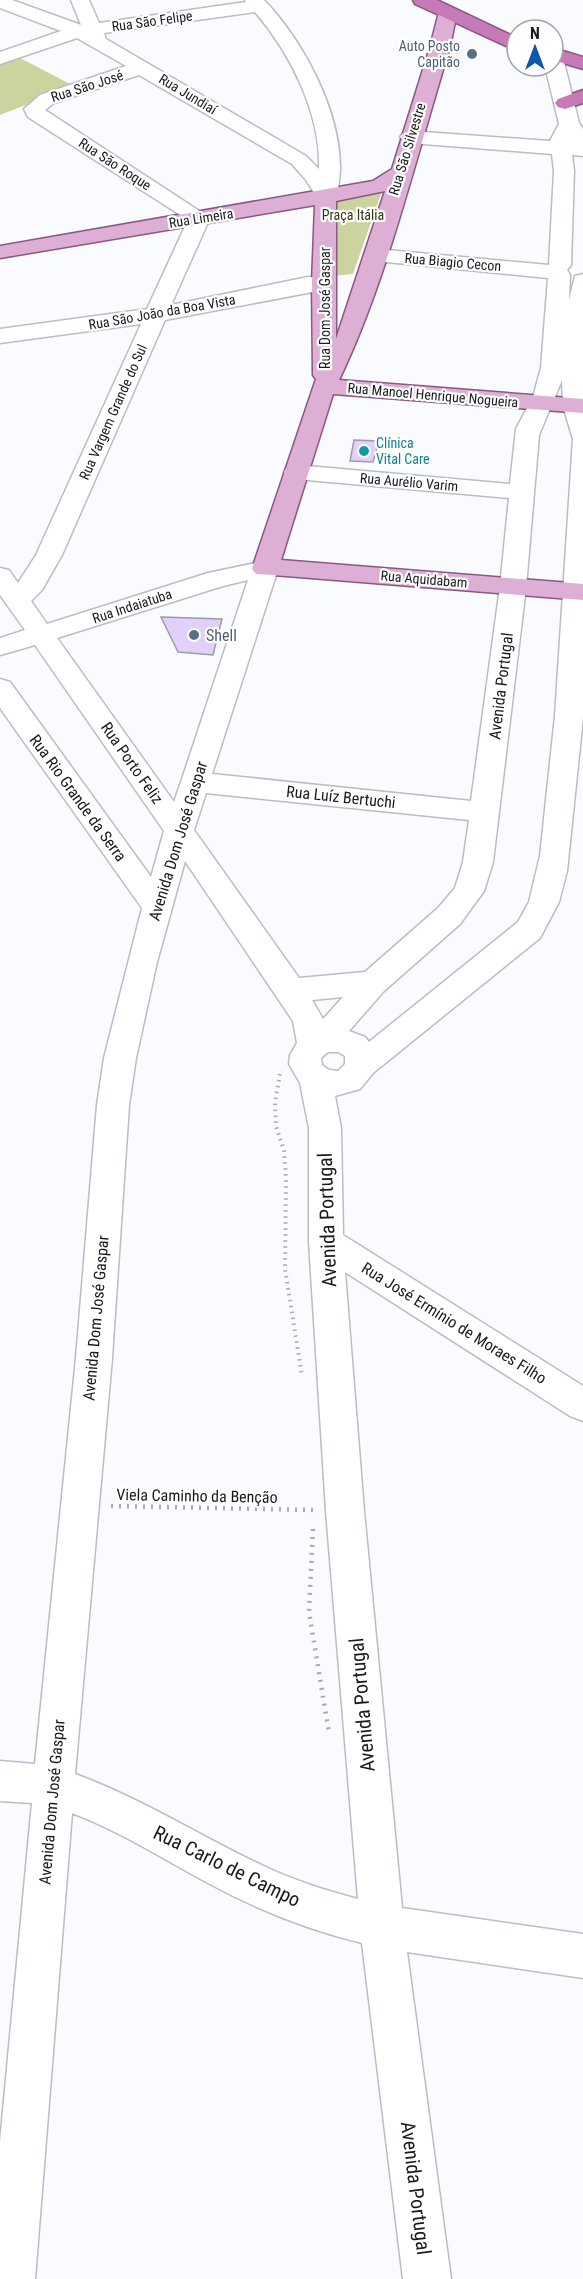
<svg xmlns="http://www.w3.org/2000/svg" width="583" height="2279" font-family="'Roboto Condensed',sans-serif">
	<rect width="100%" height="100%" fill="#fafbff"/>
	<path fill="#ccd39f" d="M20 58 74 86 0 115V64Z
		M383 188 353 274 332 276 334 198Z"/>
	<path fill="#e2cffc" stroke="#9f9ba4" stroke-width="1.5" d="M354 440 379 441 373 462 350 461Z
		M161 617 222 619 213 655 178 652Z"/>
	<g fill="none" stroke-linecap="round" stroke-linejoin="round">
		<g stroke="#babdc6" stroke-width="3">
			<path id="minor" d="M0 0H12L81 25 71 0H89L99 23 246 2 245 0H264C304 42 341 112 340 170 339 180 339 193 333 201H319L306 180 292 164 139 75 54 103 45 110 210 218 171 305 308 277 331 278 334 283 331 288 323 290 165 320 62 555 42 590 31 601 47 624 208 573 265 561 274 564 278 569 212 774 471 801 500 587 509 498 296 479 287 477 284 472 287 467 296 465 510 484 516 429 533 397 541 368 548 278 376 261 368 260 365 255 368 250 376 249 549 265 554 171 552 154 410 143 403 141 400 137 403 133 410 131 550 141 559 124 545 66H553V52L563 58 579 123 583 129V156L572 155 574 171 571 265 567 270 570 275 569 300 575 276 583 274V717L567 871 559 902 540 938 373 1073 360 1089 335 1096 341 1128 343 1235 583 1386V1421L570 1416 345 1272 364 1511 402 1908 583 1934V1978L407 1952 451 2279H403L362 1943C308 1930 256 1909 208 1883 163 1859 120 1831 72 1813L35 2279H0V2142L32 1803 0 1801V1761L35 1764 76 1358 97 1105 104 1058 142 908 0 708V679L10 682 151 877 164 831 35 645 0 655V638L25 630 0 595V568L9 570 18 583 36 555 141 324 0 343V329L147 309 188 220 28 117 24 109 40 95 126 66 77 38 0 64V52L61 31 0 8ZM255 12C291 54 321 114 319 169L306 156 106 39 104 33ZM562 380 563 406 573 439 555 716 540 856 529 902 518 922 369 1042 365 1037 349 1031 384 991 460 924 484 891 493 862 526 587 539 435ZM248 580 181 782 174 802 57 638 223 586ZM206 793 469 820 463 862 455 888 438 908 365 972 299 978 194 830ZM185 861 293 1021 297 1043 290 1055 289 1064 300 1083 309 1128V1242L326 1511 358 1899C328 1891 299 1882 270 1869 204 1839 144 1799 75 1774L112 1358 129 1105 136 1058 157 962ZM343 997 323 1019 312 1000ZM328 1052H338L345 1056V1064L338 1071 329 1070 322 1065 321 1058Z"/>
		</g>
		<g stroke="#8a5882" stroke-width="3">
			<path id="major" d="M448 6 457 12 450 47C416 156 388 278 339 380L583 399V413L333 394 281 560 583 584V600L286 576 256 574 252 569 316 379 313 375 312 283 315 205 0 258V246L373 181 392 169 430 47 439 12ZM385 191 336 339V201Z"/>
		</g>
		<g stroke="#8a5882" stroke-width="3">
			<path id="highway" d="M413 0H437L517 38V51L415 4Z
				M553 48 583 57V69L553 60Z
				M583 90V103L565 109 558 107 555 103 558 99Z"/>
		</g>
		<path stroke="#aaabaf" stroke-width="4" stroke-dasharray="1.5 4.5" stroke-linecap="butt" d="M280 1074 275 1102 276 1126 284 1151 286 1179 285 1269 302 1376"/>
		<path stroke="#aaabaf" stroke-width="4.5" stroke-dasharray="2 6" stroke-linecap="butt" d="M111 1506 313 1510
			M313 1529 309 1612 329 1733"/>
		<use href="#minor" fill="#fff" fill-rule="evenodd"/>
		<use href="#major" fill="#ddafd4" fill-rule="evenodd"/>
		<use href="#highway" fill="#c77ab8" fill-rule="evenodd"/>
	</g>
	<g fill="#5c6f8a" stroke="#fff" stroke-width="2">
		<circle cx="472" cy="54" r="6"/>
		<circle cx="194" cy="635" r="6"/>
	</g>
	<circle fill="#0f9aa8" stroke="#fff" stroke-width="2" cx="364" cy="451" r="6"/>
	<g text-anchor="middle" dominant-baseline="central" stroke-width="4.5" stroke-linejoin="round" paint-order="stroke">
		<g font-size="14" fill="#191a1e" stroke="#fff">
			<text transform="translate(152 21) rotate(-8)">Rua São Felipe</text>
			<text transform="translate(87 86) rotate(-18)">Rua São José</text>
			<text transform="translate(188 94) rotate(31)">Rua Jundiaí</text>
			<text transform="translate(407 149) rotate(-73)">Rua São Silvestre</text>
			<text transform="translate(115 164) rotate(33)">Rua São Roque</text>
			<text transform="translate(201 218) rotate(-9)">Rua Limeira</text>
			<text transform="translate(453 262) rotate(5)">Rua Biagio Cecon</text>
			<text transform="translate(325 308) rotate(-90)">Rua Dom José Gaspar</text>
			<text transform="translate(162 312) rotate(-10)">Rua São João da Boa Vista</text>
			<text transform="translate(433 395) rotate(5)">Rua Manoel Henrique Nogueira</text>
			<text transform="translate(113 412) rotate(-66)">Rua Vargem Grande do Sul</text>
			<text transform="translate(409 482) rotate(5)">Rua Aurélio Varim</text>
			<text transform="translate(424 579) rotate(5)">Rua Aquidabam</text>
			<text transform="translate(132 606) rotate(-18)">Rua Indaiatuba</text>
		</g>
		<g font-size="14" fill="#4e5e75" stroke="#fff" text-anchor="end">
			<text x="460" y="46">Auto Posto<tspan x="460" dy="16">Capitão</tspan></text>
		</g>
		<g font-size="14" fill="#333713" stroke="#fff">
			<text x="353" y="215">Praça Itália</text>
		</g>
		<g font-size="14" fill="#0d838f" stroke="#fff" text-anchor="start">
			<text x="376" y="443">Clínica<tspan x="376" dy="16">Vital Care</tspan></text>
		</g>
		<g font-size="16" fill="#4e5e75" stroke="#fff" text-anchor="start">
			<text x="206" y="635">Shell</text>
		</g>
		<g font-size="16" fill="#191a1e" stroke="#fff">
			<text transform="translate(501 686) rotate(-83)">Avenida Portugal</text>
			<text transform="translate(132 763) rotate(55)">Rua Porto Feliz</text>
			<text transform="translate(341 797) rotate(6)">Rua Luíz Bertuchi</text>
			<text transform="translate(78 798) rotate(54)">Rua Rio Grande da Serra</text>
			<text transform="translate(178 841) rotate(-73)">Avenida Dom José Gaspar</text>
			<text transform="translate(96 1318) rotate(-85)">Avenida Dom José Gaspar</text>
			<text transform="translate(454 1323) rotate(32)">Rua José Ermínio de Moraes Filho</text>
			<text transform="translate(197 1496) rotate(1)">Viela Caminho da Benção</text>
			<text transform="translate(52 1802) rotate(-85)">Avenida Dom José Gaspar</text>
		</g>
		<g font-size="20" fill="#191a1e" stroke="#fff">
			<text transform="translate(327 1220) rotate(-92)">Avenida Portugal</text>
			<text transform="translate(362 1705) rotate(-95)">Avenida Portugal</text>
			<text transform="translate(227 1866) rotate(26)">Rua Carlo de Campo</text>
			<text transform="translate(416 2188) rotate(83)">Avenida Portugal</text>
		</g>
	</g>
	<g transform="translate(535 48)"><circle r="28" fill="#ffffff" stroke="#a3a3a5" stroke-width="1.5"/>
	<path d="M0-4.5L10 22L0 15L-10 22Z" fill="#0e56a6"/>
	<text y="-9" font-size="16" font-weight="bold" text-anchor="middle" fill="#191a1e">N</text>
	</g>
</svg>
